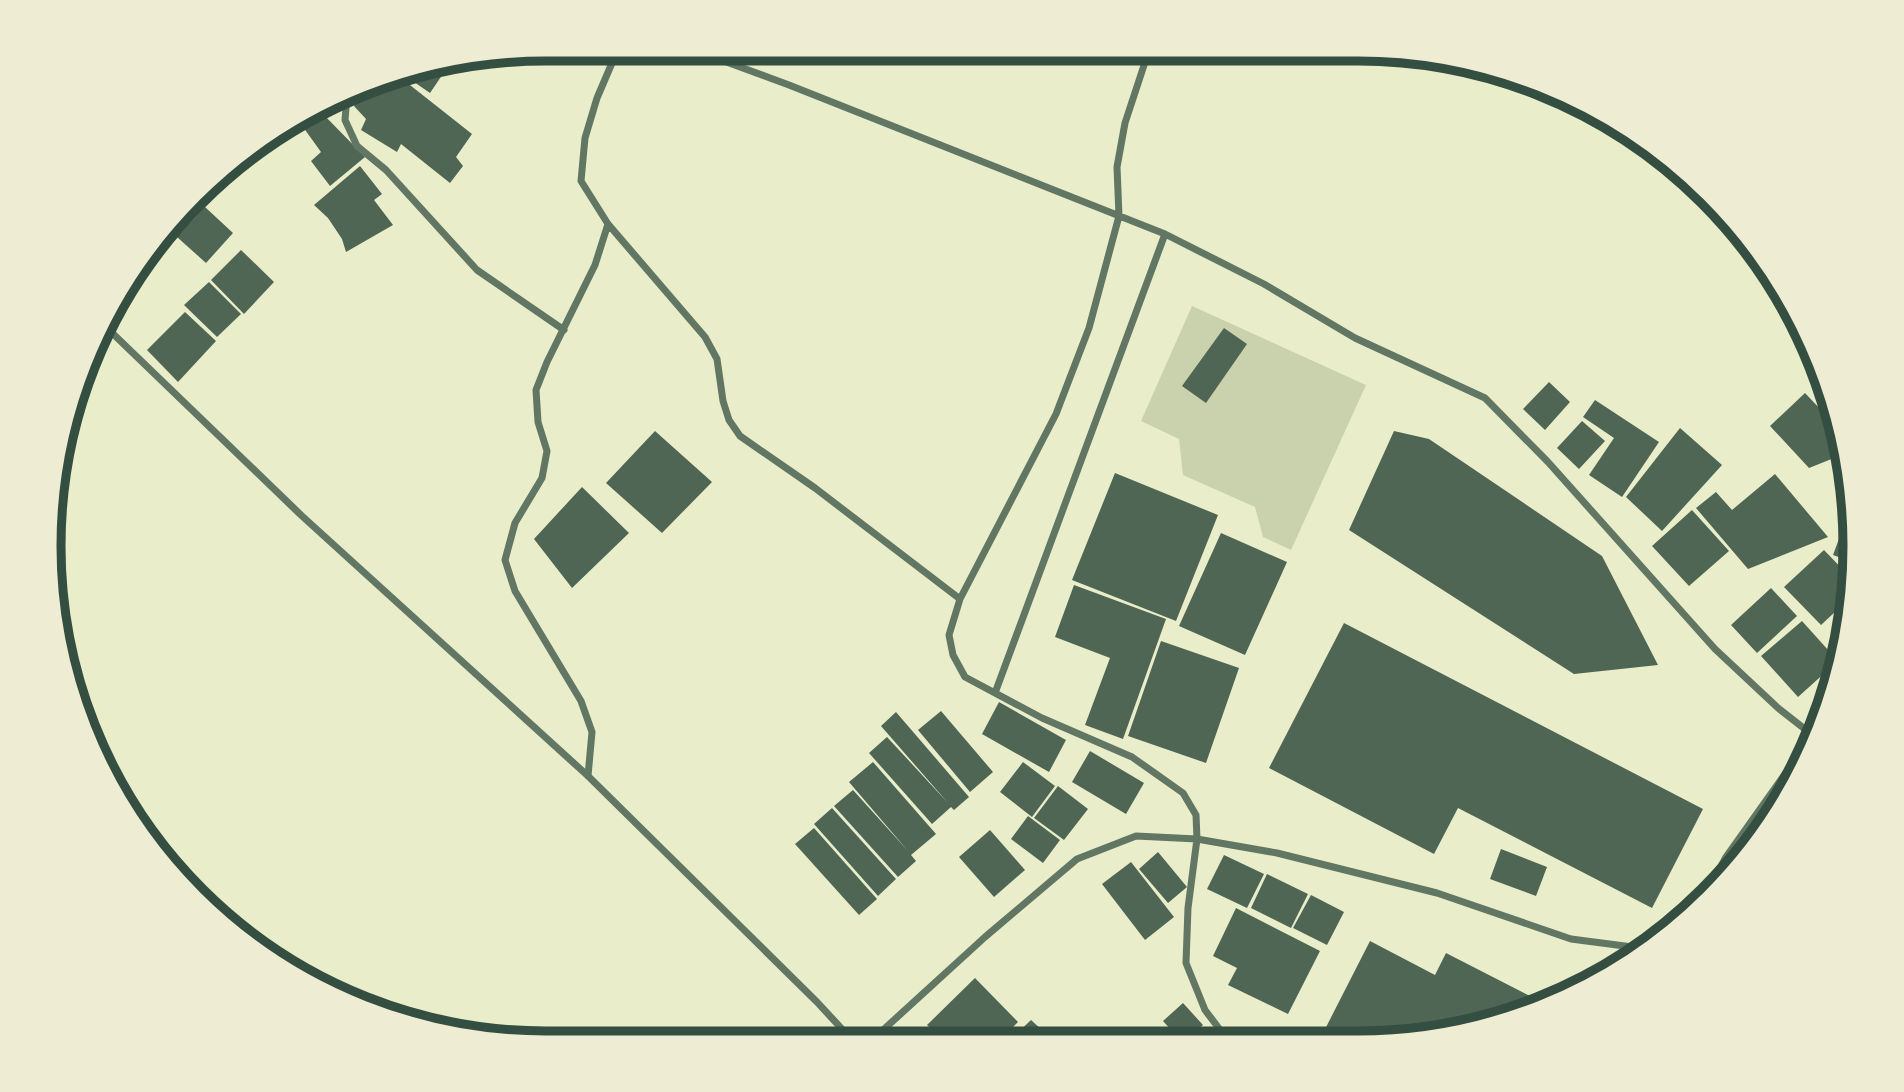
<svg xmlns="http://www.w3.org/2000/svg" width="1904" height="1092" font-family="Ubuntu,sans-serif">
	<rect width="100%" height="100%" fill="#e9edc9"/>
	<path fill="#cad2ad" d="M1192 306 1366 385 1291 550 1263 537 1255 507 1183 475 1179 439 1141 421Z"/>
	<path fill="#4f6655" d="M449 65 430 93 401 73 432 68Z
		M396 74 472 134 456 157 463 166 450 183 401 144 397 152 361 130 366 119 354 106 365 87 387 75Z
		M323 114 365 157 330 186 311 161 321 152 303 127Z
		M360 166 382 194 374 200 393 225 346 252 342 239 328 218 314 205Z
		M205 207 233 233 206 263 177 237Z
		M241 250 274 282 244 314 211 280Z
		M209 282 241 314 217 337 184 305Z
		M185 312 216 341 178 382 147 350Z
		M1224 328 1247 344 1206 403 1182 386Z
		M1549 382 1570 402 1545 430 1523 409Z
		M1805 393 1840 430 1844 454 1809 468 1770 426Z
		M1595 400 1659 442 1622 497 1589 475 1614 438 1583 417Z
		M1582 421 1605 441 1579 469 1557 448Z
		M1680 428 1722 465 1662 531 1626 497Z
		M655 431 712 482 662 533 606 483Z
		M1394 431 1429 439 1602 556 1658 665 1574 674 1349 530Z
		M1115 473 1218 515 1176 621 1072 580Z
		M1775 474 1828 537 1748 569 1696 508 1716 492 1732 510Z
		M582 487 629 533 572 588 534 539Z
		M1692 510 1729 551 1689 586 1652 546Z
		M1843 528 1853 532 1852 562 1833 555Z
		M1221 533 1287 562 1245 655 1179 626Z
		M1824 550 1852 579 1851 597 1821 625 1784 587Z
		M1074 585 1166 619 1123 739 1085 725 1110 658 1055 637Z
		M1771 588 1797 616 1757 653 1731 625Z
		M1802 621 1838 661 1798 697 1761 656Z
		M1344 623 1703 809 1652 908 1458 808 1434 854 1269 768Z
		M1161 641 1239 668 1206 763 1128 736Z
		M999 702 1066 740 1049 772 982 734Z
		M941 711 993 772 970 792 918 730Z
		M896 712 969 797 954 810 951 807 932 824 869 753 887 737 948 803 881 726Z
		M1090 751 1144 783 1126 814 1072 782Z
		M873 762 936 834 911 855 916 861 898 877 834 806 853 790 908 851 849 782Z
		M1023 762 1055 786 1032 817 1000 792Z
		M1058 786 1088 809 1064 840 1034 818Z
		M832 808 896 879 878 896 814 824Z
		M1028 816 1060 840 1043 863 1011 839Z
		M814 828 877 899 859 915 795 844Z
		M990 830 1025 870 994 897 959 857Z
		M1501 849 1547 867 1536 896 1490 879Z
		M1158 852 1187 887 1168 903 1139 869Z
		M1224 855 1264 874 1247 908 1207 889Z
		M1131 862 1174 917 1145 940 1102 884Z
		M1267 874 1308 894 1291 928 1251 908Z
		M1311 895 1344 912 1327 945 1293 928Z
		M1236 908 1320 951 1288 1014 1228 985 1237 968 1213 956Z
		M1370 941 1435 975 1446 953 1534 998 1527 1012 1518 1016 1422 1039H1320Z
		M975 978 1018 1022 1000 1040H943L927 1025Z
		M1183 1003 1203 1025 1187 1040H1180L1163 1021Z
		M1031 1020 1053 1040H1010Z"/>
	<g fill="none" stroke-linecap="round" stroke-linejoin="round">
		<path stroke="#617663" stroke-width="7" d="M618 49 597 98 585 138 581 181 608 224 705 337 717 359 723 401 729 420 740 436 815 488 960 599
			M691 49 789 85 1165 234 1264 284 1355 338 1485 398 1548 462 1715 649 1778 708 1815 737
			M1149 50 1125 123 1117 167 1119 216 1089 328 1056 414 960 599 949 635 953 655 965 677 1042 718 1132 757 1183 793 1196 815 1197 839 1188 908 1186 963 1205 1010 1227 1039
			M347 96 345 120 357 146 386 170 477 270 564 330
			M107 328 302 516 588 776 817 1002 853 1041
			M995 693 1165 234
			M588 776 592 732 581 701 515 591 505 560 515 523 542 478 547 451 538 422 536 390 547 362 595 265 608 224
			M1700 905 1726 857 1812 736 1815 735
			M871 1041 985 937 1077 859 1136 836 1197 839 1277 853 1437 893 1571 939 1640 948 1656 941"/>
	</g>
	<path d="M0 0H1904V1092H0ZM546 61H1358A485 485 0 0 1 1843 546V546A485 485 0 0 1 1358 1031H546A485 485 0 0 1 61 546V546A485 485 0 0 1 546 61Z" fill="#eeecd3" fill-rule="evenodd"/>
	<path fill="none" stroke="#344e41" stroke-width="9" d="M546 61H1358A485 485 0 0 1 1843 546V546A485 485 0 0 1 1358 1031H546A485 485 0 0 1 61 546V546A485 485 0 0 1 546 61Z"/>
</svg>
